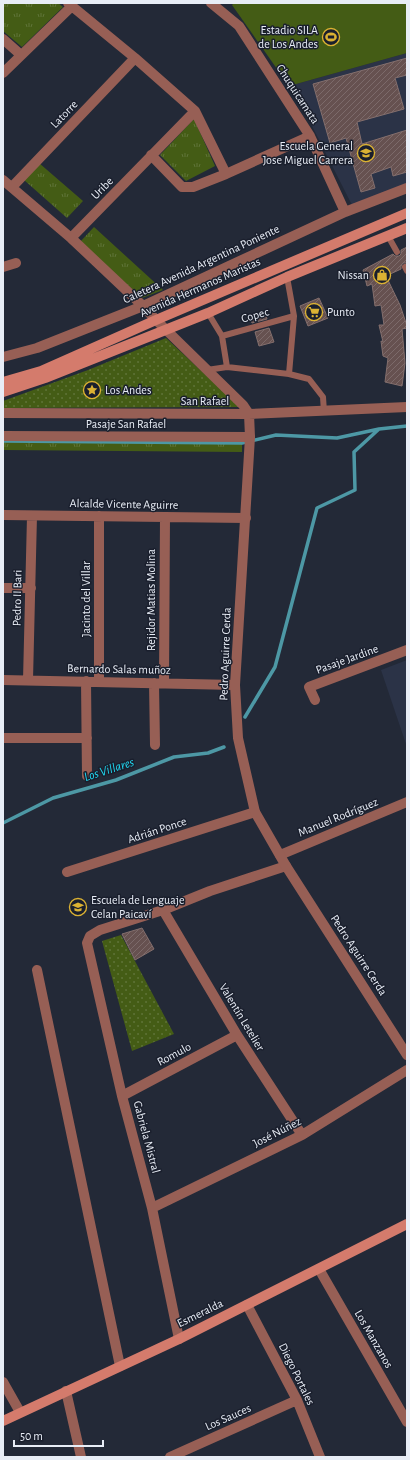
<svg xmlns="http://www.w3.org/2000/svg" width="410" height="1460" font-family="'Alegreya Sans',sans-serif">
	<defs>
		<pattern id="grass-tufts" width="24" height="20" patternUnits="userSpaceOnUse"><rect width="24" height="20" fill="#445c15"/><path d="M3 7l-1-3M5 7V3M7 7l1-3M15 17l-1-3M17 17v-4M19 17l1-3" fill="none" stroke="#5f7438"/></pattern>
		<pattern id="park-dots" width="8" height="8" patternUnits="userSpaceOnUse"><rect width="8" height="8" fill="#445c15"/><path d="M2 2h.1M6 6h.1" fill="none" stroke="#5f7438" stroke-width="1.8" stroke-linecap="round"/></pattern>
		<pattern id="building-hatch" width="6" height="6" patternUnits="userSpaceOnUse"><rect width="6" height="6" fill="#665150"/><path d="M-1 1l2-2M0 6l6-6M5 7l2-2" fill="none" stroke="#7c6a6a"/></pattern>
	</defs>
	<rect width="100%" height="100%" fill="#232937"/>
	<path fill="#2b3347" d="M407 53V186L353 207 309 120 289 86Z
		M407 660V747L381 670Z"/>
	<path fill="url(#grass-tufts)" d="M4 3H58L63 7 22 47 3 31V5Z
		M194 119 215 166 186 181 160 155Z
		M39 163 83 201 67 218 24 180Z
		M94 227 163 290 142 298 80 242Z
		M3 441 242 443V452L3 450Z"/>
	<path fill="url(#park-dots)" d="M166 338 240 407 3 408V401L88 370Z
		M121 935 174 1034 132 1051 102 941Z"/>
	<path fill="#445c15" d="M234 3H407V53L289 86 232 5Z"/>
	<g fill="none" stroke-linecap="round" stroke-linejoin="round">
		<path stroke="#4d98a5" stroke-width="3.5" d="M3 441 242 443 276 435 337 438 379 429
			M245 717 275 667 317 508 355 490 354 452 379 429 407 426
			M3 823 53 798 116 780 174 757 208 753 224 747"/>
	</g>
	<path fill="url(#building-hatch)" stroke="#846f6d" d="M407 58V75L395 78 404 109 357 122 362 144 407 130V172L393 176 391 167 371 174 375 188 361 192 346 138 330 143 313 84Z
		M407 247V263H403L401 266V269L386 276 400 305 407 326V328L402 329 405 363 402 386 385 382 388 358 383 356 381 341 383 342 379 325H384L381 305 375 306 372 284 367 286 363 270 393 254 395 256H399L401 254V250Z
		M319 298 328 318 308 326 300 306Z
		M265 312 267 319 252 323 250 316Z
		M269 328 274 342 259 346 255 332Z
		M142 928 154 949 135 960 122 934Z"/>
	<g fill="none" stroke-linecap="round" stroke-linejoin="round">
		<path stroke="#975f55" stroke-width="6" d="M388 236 397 252
			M405 267 407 271
			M287 277 294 316 289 374
			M208 313 222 336 227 367
			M222 336 294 316
			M207 370 227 367 289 374 309 379 323 397 324 412"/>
		<path stroke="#975f55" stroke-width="10" d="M68 3 135 58 195 111 226 174
			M211 3 239 26 310 136 345 212
			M3 39 21 55
			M3 73 72 6
			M151 155 182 187H193L226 174 310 136
			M3 180 71 238 143 306 156 320
			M12 187 135 58
			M71 238 195 111
			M3 267 16 263
			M3 357 37 348 143 306 345 212 407 188
			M3 436 250 437
			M3 515 246 518
			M99 516V682
			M3 588H31
			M3 680 235 685
			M28 680 32 516
			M86 681 87 776
			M154 683 155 745
			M164 683 165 517
			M315 700 309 687 407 650
			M3 738H87
			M280 855 407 802
			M67 872 255 812
			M163 910 237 1035 302 1135
			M37 970 120 1366
			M122 1096 237 1035
			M152 1208 302 1135 407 1070
			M319 1269 407 1422
			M247 1305 297 1400 320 1457
			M179 1339 152 1208 122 1096 87 943 90 936 100 930 163 910 210 891 286 866
			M3 1382 20 1412
			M66 1391 81 1457
			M170 1457 297 1400"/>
		<path stroke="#975f55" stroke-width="10" d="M156 320 243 405 249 414 250 437 235 685 238 738 255 812 286 866 407 1055
			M3 413 249 414 407 407"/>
		<path stroke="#d47b6c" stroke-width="10" d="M3 382 41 371 156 320 407 213
			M3 392 45 378 208 313 287 277 407 228
			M3 1421 179 1339 407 1224"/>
	</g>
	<defs>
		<g id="stadium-ring" transform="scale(0.9)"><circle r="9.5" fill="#1a1f2d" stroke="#dbb233" stroke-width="1.5"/><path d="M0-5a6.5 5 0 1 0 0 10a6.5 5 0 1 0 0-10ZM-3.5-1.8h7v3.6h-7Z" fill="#dbb233"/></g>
		<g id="school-ring" transform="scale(0.9)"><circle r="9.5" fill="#1a1f2d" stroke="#dbb233" stroke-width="1.5"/><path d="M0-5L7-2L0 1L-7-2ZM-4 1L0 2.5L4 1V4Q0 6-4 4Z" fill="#dbb233"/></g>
		<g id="shop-ring" transform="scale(0.9)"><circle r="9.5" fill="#1a1f2d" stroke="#dbb233" stroke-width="1.5"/><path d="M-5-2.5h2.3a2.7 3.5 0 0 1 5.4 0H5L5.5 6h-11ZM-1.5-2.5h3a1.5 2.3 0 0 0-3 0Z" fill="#dbb233"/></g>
		<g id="supermarket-ring" transform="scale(0.9)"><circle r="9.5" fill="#1a1f2d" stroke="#dbb233" stroke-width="1.5"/><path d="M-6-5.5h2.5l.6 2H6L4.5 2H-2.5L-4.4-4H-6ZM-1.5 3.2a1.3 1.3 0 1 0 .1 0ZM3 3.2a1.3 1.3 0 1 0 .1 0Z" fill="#dbb233"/></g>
		<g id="sight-ring" transform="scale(0.9)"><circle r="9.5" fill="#1a1f2d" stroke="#dbb233" stroke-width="1.5"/><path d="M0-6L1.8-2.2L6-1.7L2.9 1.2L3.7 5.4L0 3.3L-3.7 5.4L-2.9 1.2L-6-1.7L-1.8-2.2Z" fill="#dbb233"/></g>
	</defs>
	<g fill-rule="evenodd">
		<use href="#stadium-ring" x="331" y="37"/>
		<use href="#school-ring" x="366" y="153"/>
		<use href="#shop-ring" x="382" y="275"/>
		<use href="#supermarket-ring" x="314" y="312"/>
		<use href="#sight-ring" x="92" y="390"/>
		<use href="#school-ring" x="78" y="907"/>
	</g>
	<g text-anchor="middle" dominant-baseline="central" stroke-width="3" stroke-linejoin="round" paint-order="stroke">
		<g font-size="12" fill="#e8edf6" stroke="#1a1f2d" text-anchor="end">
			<text x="318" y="30">Estadio SILA<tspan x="318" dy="14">de Los Andes</tspan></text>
			<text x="353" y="146">Escuela General<tspan x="353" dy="14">Jose Miguel Carrera</tspan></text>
			<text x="369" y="275">Nissan</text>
			<text x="327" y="312" text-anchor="start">Punto</text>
			<text x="105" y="390" text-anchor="start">Los Andes</text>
			<text x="91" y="900" text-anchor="start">Escuela de Lenguaje<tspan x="91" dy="14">Celan Paicaví</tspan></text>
		</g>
		<g font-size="12" fill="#e8edf6" stroke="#1a1f2d">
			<text transform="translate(298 94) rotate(57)">Chuquicamata</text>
			<text transform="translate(64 114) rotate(-46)">Latorre</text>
			<text transform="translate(102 188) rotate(-46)">Uribe</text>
			<text transform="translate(201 264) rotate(-25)">Caletera Avenida Argentina Poniente</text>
			<text transform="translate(200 287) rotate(-24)">Avenida Hermanos Maristas</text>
			<text transform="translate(255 315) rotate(-16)">Copec</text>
			<text x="205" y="401">San Rafael</text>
			<text x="126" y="424">Pasaje San Rafael</text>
			<text transform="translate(124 504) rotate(1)">Alcalde Vicente Aguirre</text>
			<text transform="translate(17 598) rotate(-89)">Pedro II Bari</text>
			<text transform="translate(86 599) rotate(-90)">Jacinto del Villar</text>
			<text transform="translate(151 600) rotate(-90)">Rejidor Matias Molina</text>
			<text transform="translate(225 654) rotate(-88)">Pedro Aguirre Cerda</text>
			<text transform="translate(347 659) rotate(-20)">Pasaje Jardine</text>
			<text transform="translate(119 669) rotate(1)">Bernardo Salas muñoz</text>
			<text transform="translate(338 817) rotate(-22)">Manuel Rodríguez</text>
			<text transform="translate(157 830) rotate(-18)">Adrián Ponce</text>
			<text transform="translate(359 955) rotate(57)">Pedro Aguirre Cerda</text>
			<text transform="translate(242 1017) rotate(59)">Valentín Letelier</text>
			<text transform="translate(174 1054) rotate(-28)">Romulo</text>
			<text transform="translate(277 1132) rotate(-27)">José Núñez</text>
			<text transform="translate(147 1137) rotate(75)">Gabriela Mistral</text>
			<text transform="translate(200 1313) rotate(-26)">Esmeralda</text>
			<text transform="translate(374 1339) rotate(60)">Los Manzanos</text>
			<text transform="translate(297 1374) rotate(64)">Diego Portales</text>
			<text transform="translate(228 1417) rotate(-24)">Los Sauces</text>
		</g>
		<g font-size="13" font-style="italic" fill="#20dbf5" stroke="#1a1f2d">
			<text transform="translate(109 770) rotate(-18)">Los Villares</text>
		</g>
	</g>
	<rect width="410" height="1460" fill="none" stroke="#e8edf6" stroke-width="8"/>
	<path d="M14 1440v6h89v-6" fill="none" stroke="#e8edf6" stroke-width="2"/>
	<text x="20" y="1440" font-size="12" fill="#e8edf6" stroke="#1a1f2d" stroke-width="3" paint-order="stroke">50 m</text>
</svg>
